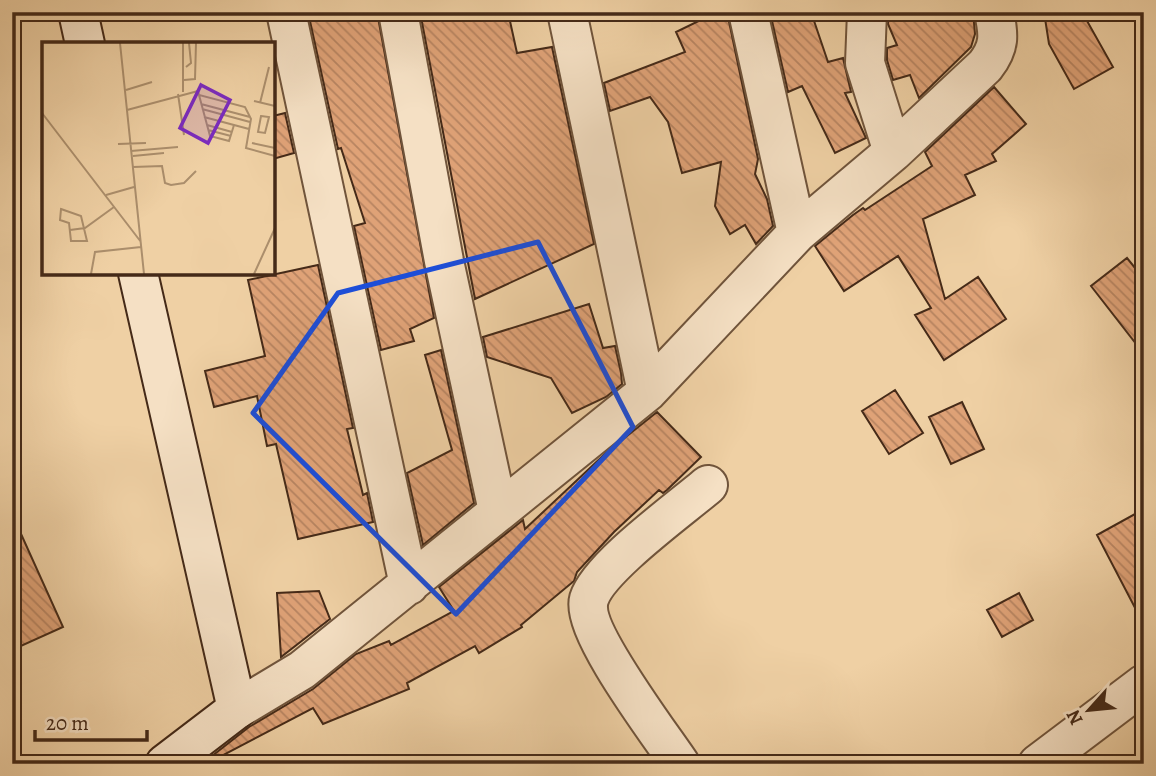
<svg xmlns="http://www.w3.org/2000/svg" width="1156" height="776" font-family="Alegreya,serif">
	<defs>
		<pattern id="building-back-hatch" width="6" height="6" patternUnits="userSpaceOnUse" patternTransform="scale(1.75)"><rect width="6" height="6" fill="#dfa277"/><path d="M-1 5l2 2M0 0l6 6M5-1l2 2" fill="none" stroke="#b78461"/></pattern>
	</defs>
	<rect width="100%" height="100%" fill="#efd0a4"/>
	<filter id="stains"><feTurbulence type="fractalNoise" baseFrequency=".00286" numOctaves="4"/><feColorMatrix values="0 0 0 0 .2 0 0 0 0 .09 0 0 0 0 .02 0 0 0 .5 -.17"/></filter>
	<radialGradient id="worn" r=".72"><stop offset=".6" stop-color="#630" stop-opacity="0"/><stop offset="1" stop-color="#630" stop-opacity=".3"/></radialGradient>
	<path fill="url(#building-back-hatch)" stroke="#452a18" stroke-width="2" d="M308 12H377L434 318 410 329 414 341 381 350 354 226 365 223 341 148 338 149Z
		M420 12H508L517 53 552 47 594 244 475 299Z
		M717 12H727L758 159 755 174 767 199 773 226 756 244 745 225 730 234 715 206 721 162 682 173 668 122 650 97 610 111 604 83 685 52 676 32Z
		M770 12H811L828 62 843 58 851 92 845 93 866 138 835 153 802 86 788 92Z
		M889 12H973L975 34 971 47 919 98 910 75 893 80 887 60V48L897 45 888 24Z
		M1044 12H1082L1113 67 1074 89 1049 44Z
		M994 87 1026 124 992 154 996 161 965 175 975 195 923 219 945 299 978 277 1006 319 944 360 915 315 931 308 898 256 844 291 815 246 853 215 863 208 865 210 932 166 925 152Z
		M285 113 294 153 273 159V116Z
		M1127 258 1144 279V354L1091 286Z
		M318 265 353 428 347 429 363 495 367 493 373 522 298 539 276 444 267 446 257 396 214 407 205 371 265 356 248 280Z
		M589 304 603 348 615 346 621 373 622 384 606 397 572 413 551 378 487 357 483 337Z
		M441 350 474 503 423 545 407 473 452 450 425 355Z
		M895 390 923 433 889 454 862 411Z
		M962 402 984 449 951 464 929 417Z
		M657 412 701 457 667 490 663 493 659 490 614 532 577 572 574 581 521 625 522 627 479 653 475 646 407 683 409 689 323 724 313 708 214 760 212 756 249 727 313 689 356 654 389 641 391 645 454 611 439 587 523 520 525 529 607 452Z
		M1144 509V625L1097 535Z
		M12 514 63 627 12 650Z
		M319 591 330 619 281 657 277 593Z
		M1019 593 1033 620 1002 637 987 610Z"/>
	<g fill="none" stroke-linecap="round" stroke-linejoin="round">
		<g stroke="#70543b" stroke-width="42">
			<path id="street" d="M286 12 409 585
				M398 12 444 261 498 511
				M567 12 647 392
				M748 12 797 233
				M867 12 865 63 893 152
				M237 709 302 670 647 392 797 233 893 152 985 66C1000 47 999 35 994 12
				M680 764C660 734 580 630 589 599 599 567 680 509 708 485
				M1038 764 1144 684"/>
		</g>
		<g stroke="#452a18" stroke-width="42">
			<path id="secondary" d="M78 12 85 44
				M138 273 237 709 165 764"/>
		</g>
		<use href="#street" stroke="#f5e0c4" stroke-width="38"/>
		<use href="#secondary" stroke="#f5e0c4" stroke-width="38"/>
	</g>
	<path fill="none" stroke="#1d4ed8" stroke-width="5" stroke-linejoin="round" d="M538 242 633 427 456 614 253 413 338 293Z"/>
	<g transform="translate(42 42)">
		<rect width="233" height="233" fill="#efd0a4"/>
		<path fill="none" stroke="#ab8e6c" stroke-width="2" d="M78 1 102 232M144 25 149 21 147 1M142 38 153 37 154 1M84 48 110 40M141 50V1M136 52 142 93M157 53 168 94 187 99 192 83M212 59 233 64M218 61 227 25M159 62 208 75M160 67 208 80M85 68 156 49 157 53 203 65 209 77 204 106 233 114M0 71 99 200M219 74 227 75 223 91 216 90ZM162 75 207 87M165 83 190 90M166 88 189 94M210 101 233 106M76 102 104 101M89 109 136 105M91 114 122 111M91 125 120 124 123 141 129 143 142 141 154 129M64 153 92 145M19 167 39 174 45 199H29L27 181 18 178ZM28 188 43 186 72 165M49 232 53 210 99 205M212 232 233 186"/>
		<path fill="#7b2cbf" fill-opacity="0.15" stroke="#7b2cbf" stroke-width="3.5" d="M159 43 188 58 166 101 138 86Z"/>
		<rect width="233" height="233" fill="none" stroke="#452a18" stroke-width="3.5"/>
	</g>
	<rect width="1156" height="776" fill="none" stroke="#efd0a4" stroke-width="42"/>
	<rect x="14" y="14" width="1128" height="748" fill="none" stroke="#452a18" stroke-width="3.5"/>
	<rect x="21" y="21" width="1114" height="734" fill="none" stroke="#452a18" stroke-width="2"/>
	<g transform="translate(1089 710) rotate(243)" stroke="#f5e0c4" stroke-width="5" paint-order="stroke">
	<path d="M0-5L12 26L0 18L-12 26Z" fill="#452a18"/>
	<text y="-10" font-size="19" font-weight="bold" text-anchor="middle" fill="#452a18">N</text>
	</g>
	<path d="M35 730v10h112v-10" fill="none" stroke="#452a18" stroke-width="3.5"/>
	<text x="46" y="730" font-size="21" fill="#452a18" stroke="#f5e0c4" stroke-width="5" paint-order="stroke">20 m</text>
	<rect width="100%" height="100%" filter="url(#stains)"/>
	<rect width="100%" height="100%" fill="url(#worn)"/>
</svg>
